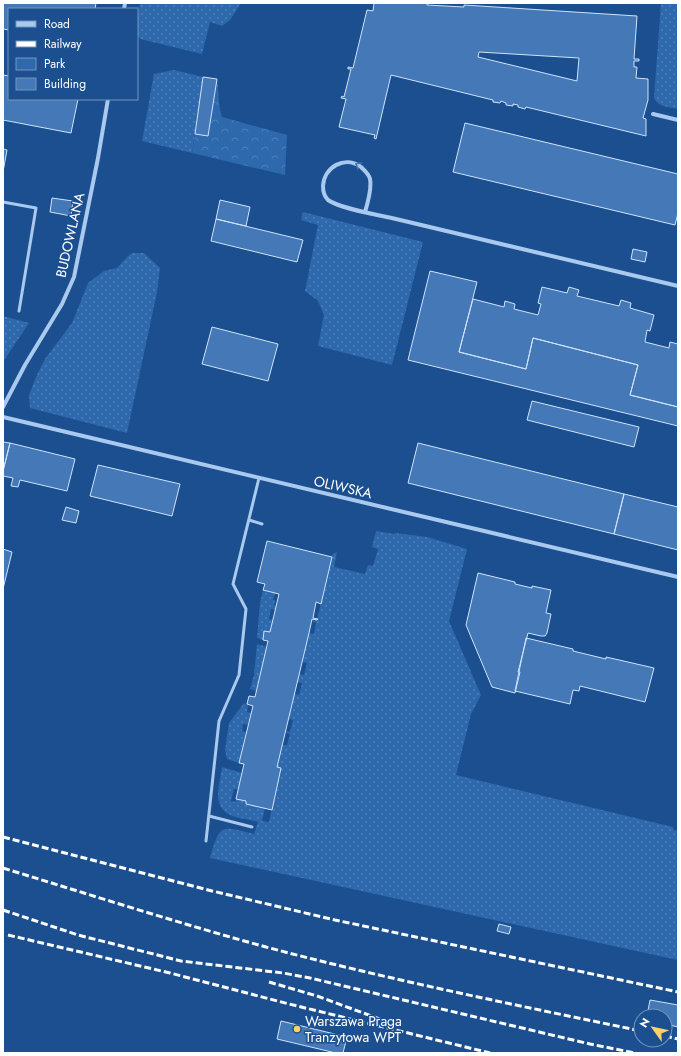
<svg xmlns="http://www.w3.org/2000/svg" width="681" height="1056" font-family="Jost,sans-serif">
	<defs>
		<pattern id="green-dots" width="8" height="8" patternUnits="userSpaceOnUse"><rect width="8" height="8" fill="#2e69ad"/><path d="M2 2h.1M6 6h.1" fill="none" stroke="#4d80b9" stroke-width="1.8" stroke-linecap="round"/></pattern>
		<pattern id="forest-crowns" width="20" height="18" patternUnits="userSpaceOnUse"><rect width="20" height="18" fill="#2e69ad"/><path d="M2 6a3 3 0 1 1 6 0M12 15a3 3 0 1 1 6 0" fill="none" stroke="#4d80b9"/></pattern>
	</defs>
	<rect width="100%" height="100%" fill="#1b4f8f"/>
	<path fill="url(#green-dots)" d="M140 3H241L230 20 222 26 210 22 202 54 140 39C133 30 138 14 140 3Z
		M661 3H678V109C669 107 658 107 654 98Z
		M174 70 203 77 192 153 142 141 154 74Z
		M303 212 423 242 392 365 318 346 324 315 318 301 305 291 318 225 301 220Z
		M132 253H144L160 268 157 292 127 433 30 408 29 395 36 377 45 359 72 323 88 283 104 271 117 268 128 256Z
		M3 316 29 323 3 362Z
		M376 531 394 534 395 533 427 537 467 549 449 621 481 695 471 714 456 775 673 827 674 830 678 831V960L210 858C220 823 221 826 254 834L258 822C249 819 239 819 230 815 211 806 220 784 222 767L242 773 238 789H234L231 801 235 802 236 799 246 801V804L265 808 262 821 269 822 281 768 277 767 282 745H287L290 734 285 732V731L290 732 293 720 288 719 294 694 299 695 302 683 297 682 299 674 304 675 307 663 302 662 309 633 314 634 316 623 312 621V619L317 620 332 557H331L333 554 337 552 334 567 365 574 368 565 373 566 378 549 372 547Z
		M263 590 275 593 273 600H275L274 605H277L276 610 271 609 269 619 273 620 270 632 264 631 263 640 257 638 260 603Z
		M257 644 267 647 256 691 250 689 254 675Z
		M244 703 248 705 247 712 251 713 248 725 243 724 242 731 246 732 239 763 227 759 225 750 229 723Z"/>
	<path fill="url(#forest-crowns)" d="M217 79C219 92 218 105 222 117L287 135 285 175 192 153 195 134 208 136Z"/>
	<path fill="#4478b7" stroke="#cfe3fa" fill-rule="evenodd" d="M3 3H96L95 9H9V30L3 29Z
		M374 3H427V5L464 7V5L637 16 634 59H639V61H634V67H637L636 78 648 79V100L643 118 646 119V136L526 107 525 109 518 107V105L513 104V106L506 105V103L501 101 500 103 493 102V100L391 75 376 139 374 138 375 135 339 127 346 99 341 98 342 96 344 97 351 69H348V67L353 68 367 10 373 11ZM479 52 579 58 577 81 478 57Z
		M3 75 9 76V99H78L71 133 3 120Z
		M203 77 217 79 208 136 195 134Z
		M465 123 678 174V213L675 225 453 172Z
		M3 149 7 150 3 172Z
		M52 198 73 201 71 216 50 212Z
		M220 200 250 207 246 226 216 219Z
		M216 219 303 240 297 262 211 241Z
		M633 249 647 252 645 262 631 259Z
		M430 271 477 282 459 352 526 369 533 338 638 365 630 395 678 407V426L408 360Z
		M542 287 567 293 569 287 579 290 577 296 619 306 621 300 631 303 630 308 654 315 650 331 647 330 645 342 669 348 670 342 678 344V407L630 395 638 365 533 338 526 369 459 352 473 299 504 307 505 301 515 304 514 309 538 315 541 304 538 303Z
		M212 327 278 344 268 381 202 364Z
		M532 401 639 427 634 447 527 420Z
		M3 442 10 443 3 471Z
		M10 443 75 459 67 491 20 480 18 487 11 486 13 478 3 476V471Z
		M418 443 624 494 614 534 408 483Z
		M98 465 180 484 172 516 90 496Z
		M624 494 678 507V550L614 534Z
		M66 507 79 511 76 523 62 520Z
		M267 541 332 557 321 604 316 602 313 618 318 619 317 620 312 619 309 633 277 767 281 768 272 810 246 804V801L236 799 244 764 239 763 253 706 247 704 249 696 255 697 268 641 263 640 264 631 270 632 279 594 263 590 265 584 257 582Z
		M3 549 12 552 3 589Z
		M478 573 515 582V584L532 588V586L551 590 546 613 551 614 547 633 545 636H541L528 633 518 672H520L515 693 492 687 466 625Z
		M526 638 573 649V651L606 659V657L654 668 645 702 580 686 579 691 573 690 570 704 515 691Z
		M499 924 511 927 509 934 497 931Z
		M650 1000 678 1005V1027L665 1024V1016H647Z
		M281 1021 347 1037 343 1053H336L277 1039Z"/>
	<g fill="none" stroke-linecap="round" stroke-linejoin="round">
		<path stroke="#a9c9ee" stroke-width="3" d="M3 202 36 208 19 311
			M249 520 262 524
			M209 816 252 827
			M206 841 219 721 239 675 246 609 233 584 259 478"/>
		<path stroke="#a9c9ee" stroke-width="4" d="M124 9 125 3
			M653 114 678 120
			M365 212C368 202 372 189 370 179 369 174 364 170 361 167 345 155 324 167 323 186 323 191 324 196 328 200 341 209 379 215 396 219L678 286
			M3 407 25 365 62 304 74 277 98 158 108 99
			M3 417 678 577"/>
		<path stroke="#fff" stroke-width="3" stroke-dasharray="7 3" stroke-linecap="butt" d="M3 837 208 890 335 920 678 992
			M3 868C91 895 178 923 266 947 390 980 516 1005 641 1031
			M3 910 78 935 181 961 283 973 310 978 590 1044 635 1053
			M8 935 170 973 289 1004 490 1053
			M269 982 317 996 396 1025
			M665 1036 678 1039"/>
	</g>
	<defs><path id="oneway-chevron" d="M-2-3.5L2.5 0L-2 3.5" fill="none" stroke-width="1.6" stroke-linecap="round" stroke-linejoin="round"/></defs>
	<use stroke="#4674ac" href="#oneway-chevron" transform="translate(358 165) rotate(-149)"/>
	<circle fill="#ffd166" stroke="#1b4f8f" stroke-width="1.5" cx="297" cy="1029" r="4"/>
	<g text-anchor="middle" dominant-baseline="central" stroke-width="3" stroke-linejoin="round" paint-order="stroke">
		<g font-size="14" fill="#fff" stroke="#1b4f8f">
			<text transform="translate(70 235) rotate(-77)">BUDOWLANA</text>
			<text transform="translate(343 487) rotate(13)">OLIWSKA</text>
		</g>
		<g font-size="14" fill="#fff" stroke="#1b4f8f" text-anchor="start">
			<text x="305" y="1021">Warszawa Praga<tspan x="305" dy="16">Tranzytowa WPT</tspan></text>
		</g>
	</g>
	<rect width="681" height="1056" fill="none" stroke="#ffffff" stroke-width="8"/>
	<rect x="8" y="8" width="130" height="92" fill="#1b4f8f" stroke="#7695bc"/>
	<rect x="16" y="21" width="20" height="6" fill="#a9c9ee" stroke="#7695bc"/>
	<text x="44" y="28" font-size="12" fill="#ffffff">Road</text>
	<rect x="16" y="41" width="20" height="6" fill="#ffffff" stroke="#7695bc"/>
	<text x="44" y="48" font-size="12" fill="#ffffff">Railway</text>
	<rect x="16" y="58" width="20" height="12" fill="#2e69ad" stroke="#7695bc"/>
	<text x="44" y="68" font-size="12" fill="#ffffff">Park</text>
	<rect x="16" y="78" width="20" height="12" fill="#4478b7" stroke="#7695bc"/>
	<text x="44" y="88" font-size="12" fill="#ffffff">Building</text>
	<g transform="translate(653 1028) rotate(303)"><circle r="19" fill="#1b4f8f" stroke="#7695bc"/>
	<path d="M0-3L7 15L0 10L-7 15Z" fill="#ffd166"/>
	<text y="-6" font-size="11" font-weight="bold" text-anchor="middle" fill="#ffffff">N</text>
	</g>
</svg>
